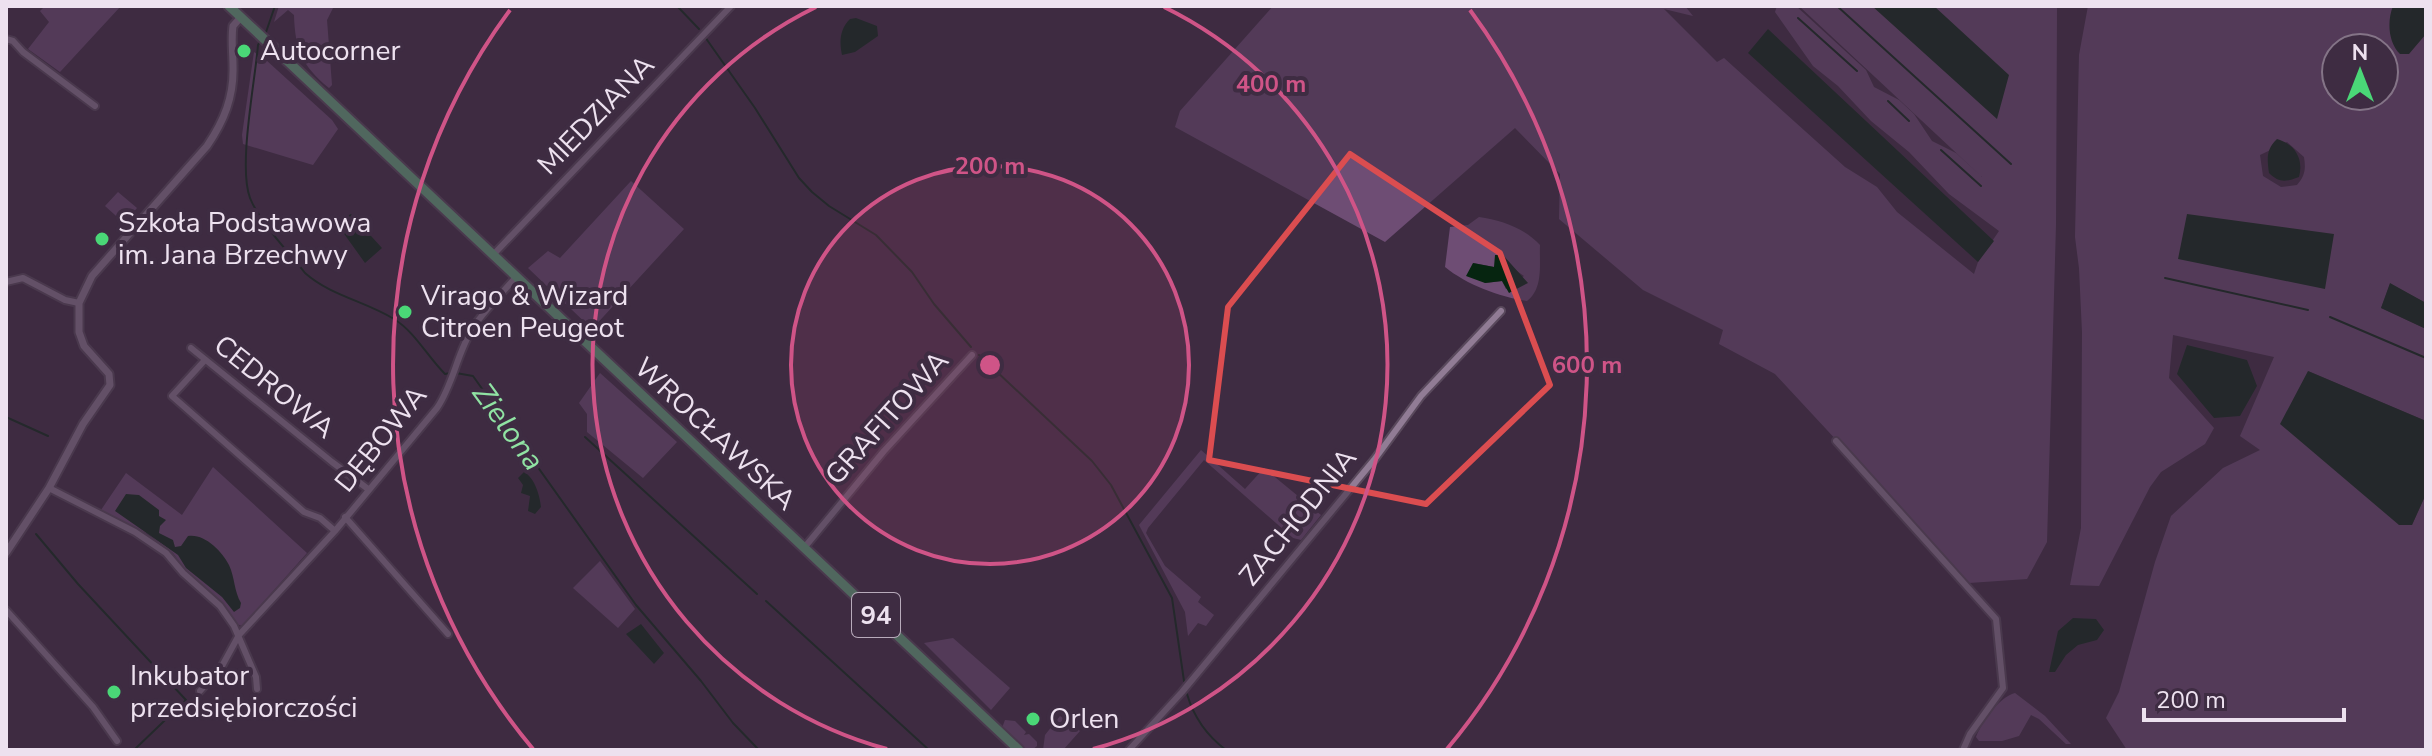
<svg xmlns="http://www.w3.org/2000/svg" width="2432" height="756" font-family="'Nunito Sans',sans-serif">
	<rect width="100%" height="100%" fill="#3e2c42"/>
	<path fill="#6e4d74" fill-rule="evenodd" d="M45 6H119L120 7 60 72 28 49 49 22 40 11Z
		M279 6H334L327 20 332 85 329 88C302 66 295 49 294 15L288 10 274 22Z
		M1273 6H1685L1693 16 1664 9 1717 62 1724 58 1845 167 1877 187 1897 212 1974 274 1978 262 1999 231 1949 194 1909 152 1871 121 1838 86 1813 66 1775 12 1777 6H1796L1866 70 1874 87 1899 100 1914 114 1932 141 1956 153 1982 177 1799 6H2057L2056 224 2047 542 2027 579 1969 583 1775 374 1719 344 1723 330 1643 290 1559 219 1560 174 1515 128 1385 242 1175 127 1180 111Z
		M2088 6H2426V303L2390 284 2381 308 2426 329V421L2308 371 2412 525 2426 494V750H2127L2106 718 2119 692 2155 562 2171 516 2223 468 2260 450 2240 436 2274 357 2173 335 2169 378 2214 428 2205 444 2161 472 2150 487 2099 586 2070 585 2081 528 2082 332 2079 268 2075 237 2079 55ZM2336 48H2384V96H2336ZM2287 142 2304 157C2306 169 2305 176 2297 185L2281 187 2263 176 2260 155Z
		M254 52 266 60 332 120 338 129 313 165 243 144 242 135Z
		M631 181 684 229 592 329 528 268 548 251 560 258Z
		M118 192 137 208 124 223 105 206Z
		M1479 217C1501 220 1524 228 1540 245 1539 263 1544 288 1527 301 1500 297 1467 285 1445 267L1450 227 1468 225ZM1503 255 1514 269 1524 276 1506 289 1502 281 1485 283 1473 263 1494 267Z
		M600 373 677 442 643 478 587 432V414L579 403Z
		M1201 450 1245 489 1264 468 1321 515 1301 540 1293 538 1204 460 1148 528 1146 533 1165 566 1201 597 1198 602 1214 615 1206 626 1198 623 1188 636 1185 612 1139 525Z
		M213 467 307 553 242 626 237 624 213 594 187 573 173 553 148 534 101 510 126 473 182 515Z
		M600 561 635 609 618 628 573 588Z
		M953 638 1010 688 991 710 924 643Z
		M2015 693 2045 716 2071 744H2066L2039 719 2031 715 2019 736 2002 741H1979L1976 737C1982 722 1999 697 2015 693Z
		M1060 716 1080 731 1063 750H1043L1045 735Z
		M1005 720 1015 721 1026 732 1024 735 1029 734 1037 742V746L1032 750H1026L1002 728Z"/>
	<path fill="#062510" d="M1872 6H1934L2009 75 1997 119Z
		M2393 6H2426V34L2409 54H2400C2388 42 2387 21 2393 6Z
		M856 18 877 26 878 36 855 52 842 55C839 41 840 29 850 19Z
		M1768 29 1994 241 1978 262 1748 53Z
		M2277 139C2295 144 2304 159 2299 177 2286 182 2279 183 2269 173 2267 159 2266 149 2277 139Z
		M351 214 382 248 365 263 337 224 340 219Z
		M2187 214 2334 234 2325 289 2178 259Z
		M1495 255H1503L1528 283 1509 293 1502 281 1485 283 1466 276 1473 263 1494 267Z
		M2390 283 2426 303V329L2381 308Z
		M2187 345 2247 360 2257 386 2240 416 2214 418 2177 374Z
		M2308 371 2426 421V494L2412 525H2399L2280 424Z
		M524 472C535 478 540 496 541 507L535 514 528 511 530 496 521 493 523 485 518 478Z
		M126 494 139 495 159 510V516L166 520 160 526 159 533 173 540 175 547 181 546 188 536C204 533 222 551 229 565 235 578 234 591 241 603L240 608 234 612 222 597 186 568 178 555 115 511Z
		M2073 618 2096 619 2104 630 2097 640 2078 645 2066 655 2055 672H2049L2058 631Z
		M641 624 664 653 654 664 626 634Z"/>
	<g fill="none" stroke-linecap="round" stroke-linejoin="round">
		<path stroke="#062510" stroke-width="2" d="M677 6 699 29
			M1837 6 2011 164
			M1798 18 1857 71
			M265 35 275 6
			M705 37 755 108 799 178 812 192 829 206 876 235 912 272 934 304 971 347
			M261 40 258 45C255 82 238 166 250 198 260 223 289 252 305 273 331 296 365 301 394 319 415 332 427 356 445 374L450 373
			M1888 101 1909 121
			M1941 150 1981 186
			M2165 278 2308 310
			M2330 317 2426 358
			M979 355 1092 461 1111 485 1172 598 1184 681
			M456 373 473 376 636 605 701 681 733 723 759 750
			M6 417 48 436
			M585 437 757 594
			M36 534 78 584 186 700 134 750
			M766 601 929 750
			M1187 694C1194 718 1206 735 1226 750"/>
		<g stroke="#59495c" stroke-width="10">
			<path id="minor" d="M6 39 13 41 23 52 95 106
				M493 255 731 6
				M6 282 23 278 65 300 79 303
				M191 348 332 462 368 489
				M205 360 172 396 304 512 320 518 335 531
				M1836 441 1996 619 2003 688 1970 734 1963 750
				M49 488 135 532 166 553 183 573 220 606 234 626 256 677 257 689
				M345 517 448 634
				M804 548 884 451 972 355
				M6 610 93 707 117 741
				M200 691 222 666 239 635 335 531 437 408C454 383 457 352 474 326 486 309 502 293 516 277
				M1129 750 1182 692 1374 460 1421 396 1501 311"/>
		</g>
		<g stroke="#59495c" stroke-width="11">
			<path id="tertiary" d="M6 553 49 488 83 424 110 385 109 374 84 346 79 332V303L92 276 207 146C224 121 234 97 233 66 233 53 231 39 233 26L241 17"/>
		</g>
		<g stroke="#59495c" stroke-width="13">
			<path id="primary" d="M229 6 1019 750"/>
		</g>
		<use href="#minor" stroke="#917c95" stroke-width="6"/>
		<use href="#tertiary" stroke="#917c95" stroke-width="7"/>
		<use href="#primary" stroke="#66af82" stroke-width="9"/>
	</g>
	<path d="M0 0H2432V756H0ZM1350 154 1500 253 1550 385 1426 504 1209 460 1228 307Z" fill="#3e2c42" fill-opacity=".55" fill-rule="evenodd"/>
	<path fill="none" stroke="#db4d50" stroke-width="6" stroke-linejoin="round" d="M1350 154 1500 253 1550 385 1426 504 1209 460 1228 307Z"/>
	<circle cx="990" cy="365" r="199" fill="#cf5487" fill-opacity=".12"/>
	<g fill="none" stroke="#cf5487" stroke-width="4">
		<circle cx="990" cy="365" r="199"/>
		<path d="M887 749A398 398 0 0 1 816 7M1164 7A398 398 0 0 1 1093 749"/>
		<path d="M533 749A597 597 0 0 1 510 10M1470 10A597 597 0 0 1 1447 749"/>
	</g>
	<g fill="#4ad777" stroke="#3e2c42" stroke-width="3">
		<circle cx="244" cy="51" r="8"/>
		<circle cx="102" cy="239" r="8"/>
		<circle cx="405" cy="312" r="8"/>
		<circle cx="114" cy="692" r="8"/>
		<circle cx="1033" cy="719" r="8"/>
	</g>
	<g text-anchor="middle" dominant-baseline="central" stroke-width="8" stroke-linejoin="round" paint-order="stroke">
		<rect fill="#3e2c42" stroke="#b8abbb" stroke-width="2" x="852" y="593" width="48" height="44" rx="6"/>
		<g font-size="26" font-weight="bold" fill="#ede1ef">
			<text x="876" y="615">94</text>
		</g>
		<g font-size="28" fill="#ede1ef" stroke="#3e2c42" text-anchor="start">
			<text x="260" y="51">Autocorner</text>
			<text x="118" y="223">Szkoła Podstawowa<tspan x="118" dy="32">im. Jana Brzechwy</tspan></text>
			<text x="421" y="296">Virago &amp; Wizard<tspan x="421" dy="32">Citroen Peugeot</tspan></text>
			<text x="130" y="676">Inkubator<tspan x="130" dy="32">przedsiębiorczości</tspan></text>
			<text x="1049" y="719">Orlen</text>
		</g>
		<g font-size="28" fill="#ede1ef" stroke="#3e2c42">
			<text transform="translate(596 115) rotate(-46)">MIEDZIANA</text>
			<text transform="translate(274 387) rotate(39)">CEDROWA</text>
			<text transform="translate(887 418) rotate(-48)">GRAFITOWA</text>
			<text transform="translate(715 434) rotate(43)">WROCŁAWSKA</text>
			<text transform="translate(381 439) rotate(-51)">DĘBOWA</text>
			<text transform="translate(1298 517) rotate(-51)">ZACHODNIA</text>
		</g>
		<g font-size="30" font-style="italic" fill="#90e3a3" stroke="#3e2c42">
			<text transform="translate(508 427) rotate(54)">Zielona</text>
		</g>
	</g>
	<circle cx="990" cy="365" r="12" fill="#cf5487" stroke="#3e2c42" stroke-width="4"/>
	<g font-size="24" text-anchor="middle" font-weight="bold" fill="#cf5487" stroke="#3e2c42" stroke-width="8" stroke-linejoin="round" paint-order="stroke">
		<text x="1271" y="92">400 m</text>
		<text x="990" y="174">200 m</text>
		<text x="1587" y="373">600 m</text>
	</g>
	<rect width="2432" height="756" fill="none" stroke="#ede1ef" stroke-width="16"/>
	<g transform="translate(2360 72)"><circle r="38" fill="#3e2c42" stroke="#847487" stroke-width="2"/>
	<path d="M0-6L14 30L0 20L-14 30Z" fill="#4ad777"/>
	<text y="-12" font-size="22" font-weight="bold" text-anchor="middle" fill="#ede1ef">N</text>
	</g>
	<path d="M2144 708v12h200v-12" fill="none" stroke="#ede1ef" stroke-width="4"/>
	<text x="2156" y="708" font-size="24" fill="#ede1ef" stroke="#3e2c42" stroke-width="6" paint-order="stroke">200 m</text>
</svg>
